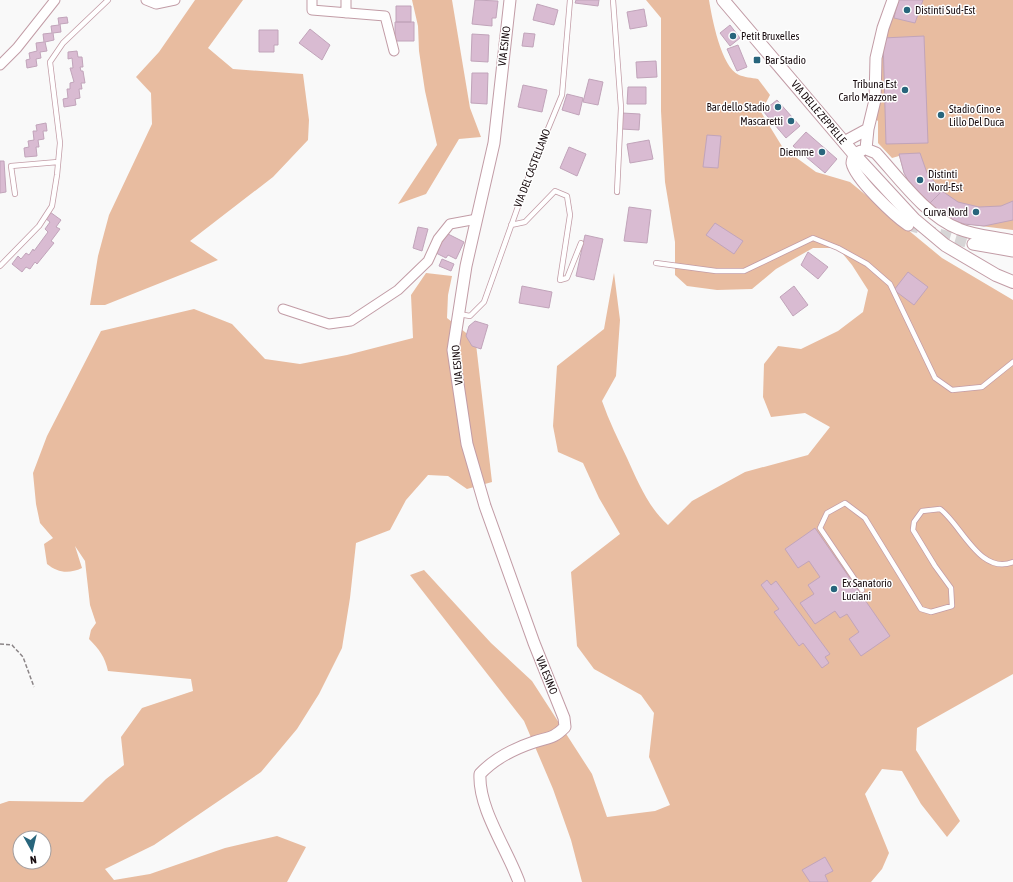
<svg xmlns="http://www.w3.org/2000/svg" width="1013" height="882" font-family="'Asap Condensed',sans-serif">
	<rect width="100%" height="100%" fill="#f9f9f9"/>
	<path fill="#e8bca0" fill-rule="evenodd" d="M195 0H243L208 48 233 69 303 74 309 120 308 140 273 177 190 241 218 260 105 305H90L98 256 109 215 152 124 151 93 136 77 159 52Z
		M412 0H452L470 108 481 137 459 139 426 194 398 204 437 145 425 91 419 51 418 26Z
		M646 0H709C712 18 721 67 739 75 744 77 752 78 758 79L770 95 761 112 783 148 816 172 850 182 942 258 1013 300V674L917 728 916 750 960 821 947 837 921 804 902 771 882 769 865 794 889 853 882 869 871 882H582L571 840 553 789 524 721 410 575 424 570 491 643 532 681 592 774 607 817 655 811 670 805 649 757 654 713 641 695 594 669 577 646 571 572 620 534 599 498 583 463 558 452 553 426 557 366 604 329 614 273 620 320 616 376 602 401C609 421 618 439 627 458 638 482 648 507 668 525L692 501 745 472 808 455 830 427 805 413 771 417 763 397 764 364 778 346 801 349 838 331 863 312 868 290 852 265 838 248H813L776 269 752 289 717 290 687 286 675 275V242L665 182 661 111V18Z
		M890 0H1013V230L964 224 945 217 904 173 899 156 892 158 878 143V121L867 113 870 88Z
		M426 273 452 276 448 295 447 318 470 336 476 344 492 482 467 489 448 476 428 475 406 500 390 530 356 543 350 598 342 648 319 694 297 729 261 772 154 845 105 869 114 880 150 874 225 848 277 836 306 847 287 882H0V804L9 801 83 802 106 779 124 765 121 737 142 708 193 691 191 679 108 671C105 657 99 649 89 639L91 630 96 623 90 605 85 561 75 546 82 568C69 574 58 573 47 564L44 544 53 538 40 523 36 504 33 473 47 436 101 331 194 309 232 324 265 359 300 364 347 355 413 338 411 295ZM20 838H44V862H20Z"/>
	<path fill="#d9bbd2" stroke="#c1a4ba" d="M475 0 498 1 496 18H492V26L472 24Z
		M576 0H599L598 6 575 3Z
		M898 0H923L915 23 894 18Z
		M537 4 558 10 554 25 533 20Z
		M396 6H411V22H396Z
		M644 9 647 26 630 29 627 12Z
		M67 17 68 23 60 24 61 32 53 33 54 40 45 42 47 51 40 52 41 58 36 59 37 66 27 68 26 60 30 59 29 53 37 51 36 43 44 42 43 34 52 33 51 26 59 25 58 18Z
		M395 22H414V41H395Z
		M730 25 740 38 730 46 720 33Z
		M310 29 330 45 322 60 299 43Z
		M259 30H278V45H274V52H259Z
		M524 33 535 34 533 47 522 46Z
		M472 34 489 35 488 62 471 61Z
		M924 36 928 143 886 144 883 38Z
		M738 45 747 67 737 71 727 49Z
		M77 51 78 57H82L83 67H80L81 71H83L85 83H81L82 89H79L80 98 75 99 76 105 64 107 63 99 68 98 67 89H70V83L74 82 70 68H73L72 58 68 59V52Z
		M656 61 657 77 637 78 636 62Z
		M472 73H488L487 104 471 103Z
		M589 79 603 82 598 105 583 102Z
		M523 85 547 90 542 112 518 107Z
		M628 87H646V104H627Z
		M567 94 583 98 579 115 562 110Z
		M777 100 800 126 786 138 763 111Z
		M622 113 640 114 639 130 621 129Z
		M46 123 47 131H43L44 139 38 140 39 147H36L37 156 25 157 24 148 29 147 28 141 34 140 33 131H37L36 125Z
		M806 132 837 159 825 173 793 146Z
		M707 135 721 136 718 168 703 167Z
		M649 140 653 159 630 163 627 144Z
		M569 147 586 154 577 176 560 168Z
		M920 153 927 173 942 191 928 205 911 186 904 173 899 154Z
		M0 161H4L6 192 0 193Z
		M942 191 958 202 979 207 1001 206 1013 201V220L984 226 964 224 945 217 928 205Z
		M629 207 651 210 647 243 624 241Z
		M50 212 61 220 56 227 60 229 51 241 54 243 37 264 35 262 30 269 26 267 22 272 12 264 18 256 21 259 26 253 29 255 33 249 34 251 48 232 45 229 50 222 45 218Z
		M715 223 743 241 734 254 706 235Z
		M418 227 428 229 422 251 413 248Z
		M446 233 464 242 456 259 448 255 446 258 436 253Z
		M585 235 603 239 594 280 576 276Z
		M808 252 828 267 818 279 801 265Z
		M442 259 454 264 451 271 439 266Z
		M908 272 928 287 914 305 894 290Z
		M522 286 552 292 549 308 519 303Z
		M794 286 808 305 793 316 780 297Z
		M475 321 488 325 481 349 472 346 466 336 469 326Z
		M815 528 890 636 861 656 849 639 859 632 847 614 840 618 835 611 815 624 800 603 814 594 808 585 820 577 809 561 798 568 785 549Z
		M767 580 771 585 776 581 830 654 825 657 829 663 822 668 803 643 799 646 774 612 779 609 761 585Z
		M825 857 833 871 825 875 828 882H810L802 870Z"/>
	<g fill="none" stroke-linecap="round" stroke-linejoin="round">
		<path stroke="#d7d5d6" stroke-width="11" stroke-dasharray="11 5.5" stroke-linecap="butt" d="M908 225 973 244"/>
		<g stroke="#c29ca6" stroke-width="6">
			<path id="service" d="M613 0 621 108 617 192
				M15 194 11 166 58 162
				M511 225 525 222 555 191 567 196 570 215 560 280 567 278 581 243
				M656 263 716 271H744L813 238 838 248 867 264 890 284 935 378 952 390 982 387 1013 362
				M0 266 39 226 52 206 57 175 60 143 50 62 63 43 108 0
				M459 314 470 316 484 302 531 170 562 95 570 0
				M862 590 820 528 827 513 845 503 865 518 921 609 931 612 952 606 951 588 935 566 913 530 914 522 922 511 940 509C961 524 980 576 1013 562"/>
		</g>
		<g stroke="#c29ca6" stroke-width="11">
			<path id="minor" d="M146 0 156 4 175 0
				M312 0V10L385 16 394 51
				M346 13V0
				M0 65 17 48 55 0
				M283 309 329 324 351 321 398 290 428 261 438 239 450 224 477 219"/>
		</g>
		<g stroke="#c29ca6" stroke-width="13">
			<path id="tertiary" d="M510 0 494 143 466 266 453 350 467 444 485 506 534 643 564 718 565 727C553 739 549 737 534 742 513 749 495 758 480 774 478 808 507 849 519 882
				M893 0 883 28 876 58 875 100 868 129 866 149 876 153C899 178 927 217 959 229 976 236 996 237 1013 241
				M844 142 868 129
				M861 151 854 154C854 156 852 160 852 163 855 179 895 216 908 225
				M973 244 1013 251"/>
		</g>
		<g stroke="#c29ca6" stroke-width="14">
			<path id="secondary" d="M723 0 854 154 914 219 945 245 996 275 1013 282"/>
		</g>
		<path stroke="#8b8587" stroke-width="1.5" stroke-dasharray="4 2" stroke-linecap="butt" d="M0 644 12 645 23 657 34 687"/>
		<use href="#service" stroke="#fff" stroke-width="4.5"/>
		<use href="#minor" stroke="#fff" stroke-width="9"/>
		<use href="#tertiary" stroke="#fff" stroke-width="11"/>
		<use href="#secondary" stroke="#fff" stroke-width="12"/>
	</g>
	<g fill="#28657c" stroke="#fff" stroke-width="1.5">
		<circle cx="907" cy="10" r="4"/>
		<circle cx="733" cy="36" r="4"/>
		<rect x="753" y="56" width="8" height="8" rx="2"/>
		<circle cx="905" cy="90" r="4"/>
		<circle cx="778" cy="107" r="4"/>
		<circle cx="941" cy="115" r="4"/>
		<circle cx="791" cy="121" r="4"/>
		<circle cx="822" cy="152" r="4"/>
		<circle cx="920" cy="180" r="4"/>
		<circle cx="976" cy="212" r="4"/>
		<circle cx="834" cy="589" r="4"/>
	</g>
	<g text-anchor="middle" dominant-baseline="central" stroke-width="3" stroke-linejoin="round" paint-order="stroke">
		<g font-size="11" fill="#180c0f" stroke="#fff" text-anchor="start">
			<text x="915" y="10">Distinti Sud-Est</text>
			<text x="741" y="36">Petit Bruxelles</text>
			<text x="765" y="60">Bar Stadio</text>
			<text x="897" y="84" text-anchor="end">Tribuna Est<tspan x="897" dy="13">Carlo Mazzone</tspan></text>
			<text x="770" y="107" text-anchor="end">Bar dello Stadio</text>
			<text x="949" y="109">Stadio Cino e<tspan x="949" dy="13">Lillo Del Duca</tspan></text>
			<text x="783" y="121" text-anchor="end">Mascaretti</text>
			<text x="814" y="152" text-anchor="end">Diemme</text>
			<text x="928" y="174">Distinti<tspan x="928" dy="13">Nord-Est</tspan></text>
			<text x="968" y="212" text-anchor="end">Curva Nord</text>
			<text x="842" y="583">Ex Sanatorio<tspan x="842" dy="13">Luciani</tspan></text>
		</g>
		<g font-size="11" fill="#180c0f" stroke="#fff">
			<text transform="translate(504 46) rotate(-83)">VIA ESINO</text>
			<text transform="translate(819 112) rotate(50)">VIA DELLE ZEPPELLE</text>
			<text transform="translate(532 168) rotate(-69)">VIA DEL CASTELLANO</text>
			<text transform="translate(457 365) rotate(-95)">VIA ESINO</text>
			<text transform="translate(547 675) rotate(68)">VIA ESINO</text>
		</g>
	</g>
	<g transform="translate(32 850) rotate(172)"><circle r="19" fill="#ffffff" stroke="#a39e9f"/>
	<path d="M0-3L7 15L0 10L-7 15Z" fill="#28657c"/>
	<text y="-6" font-size="11" font-weight="bold" text-anchor="middle" fill="#180c0f">N</text>
	</g>
</svg>
